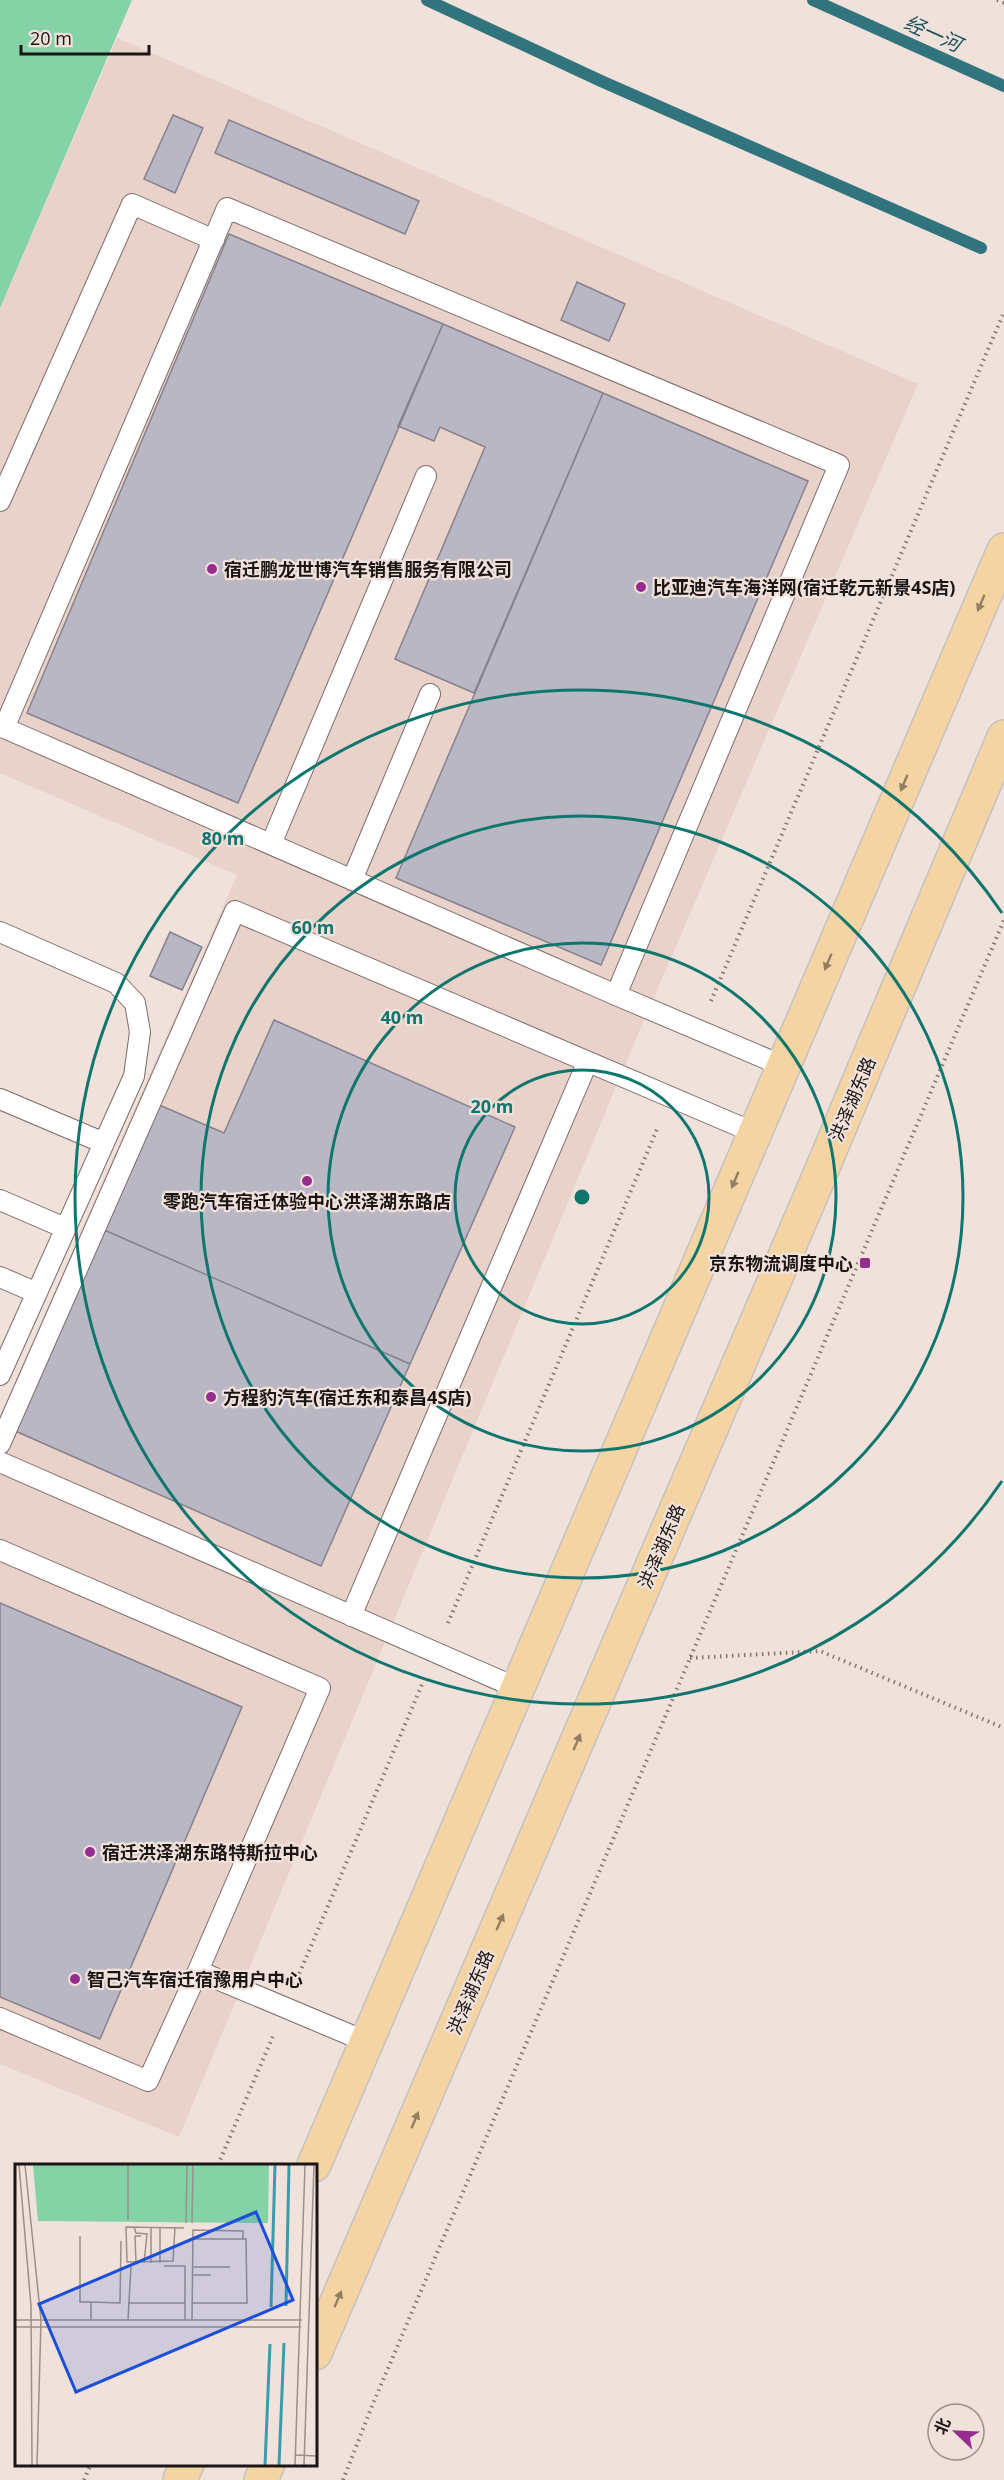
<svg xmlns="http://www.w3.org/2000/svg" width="1004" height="2480" font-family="'Open Sans','Noto Sans SC',sans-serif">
	<rect width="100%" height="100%" fill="#f0e1db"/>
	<path fill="#e9d2c9" d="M117 38 918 384 633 1046 179 2137 0 2064V1416L237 875 0 773V308Z"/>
	<path fill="#83d3a6" d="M0 0H132L0 308Z"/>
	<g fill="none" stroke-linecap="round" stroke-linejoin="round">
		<path stroke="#31747e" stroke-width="12" d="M427 0 601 81 981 248
			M813 0 1004 86"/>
	</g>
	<path fill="#bab7c4" stroke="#85828e" stroke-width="1.5" d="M173 115 203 128 175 193 144 179Z
		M229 120 419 201 405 234 215 153Z
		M229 234 443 324 238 803 27 713Z
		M577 282 625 304 609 341 561 320Z
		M443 324 603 393 474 693 395 659 485 447 440 427 434 441 398 426Z
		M603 393 808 481 601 965 396 878Z
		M170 932 202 947 182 990 150 976Z
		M274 1020 515 1127 410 1364 102 1229 157 1104 224 1133Z
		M102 1229 410 1364 321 1566 13 1430Z
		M0 1603 242 1707 100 2039 0 1997Z"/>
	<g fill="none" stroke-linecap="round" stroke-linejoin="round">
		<g stroke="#7b6d68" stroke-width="22">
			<path id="service" d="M0 501 132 204 214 240
				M0 726 616 995 783 1066
				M4 728 227 208 839 465 616 995
				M271 844 426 476
				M352 880 430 694
				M0 932 116 983 135 1003 140 1032 134 1076 0 1375
				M0 1099 104 1143
				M0 1200 65 1228
				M0 1277 37 1293
				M0 1444 235 911 755 1133
				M0 1462 517 1688
				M0 1550 320 1688 198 1971 367 2042
				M351 1616 587 1063
				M0 2018 148 2081 198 1971"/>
		</g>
		<g stroke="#c4c2c2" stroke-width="36">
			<path id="primary" d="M314 2165 1004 550
				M315 2353 812 1193 1004 737
				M180 2480 187 2464
				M261 2480 268 2464"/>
		</g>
		<path stroke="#817673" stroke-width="4" stroke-dasharray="1.5 4.5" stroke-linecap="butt" d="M997 0 1004 3
			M711 1001 1004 312
			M448 1623 658 1127
			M690 1658 820 1651 1004 1728
			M297 1979 423 1682
			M218 2165 273 2036
			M84 2480 91 2464
			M343 2480 372 2406 1004 920"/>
		<use href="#service" stroke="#fff" stroke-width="20"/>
		<use href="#primary" stroke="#f4d4a2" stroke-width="33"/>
	</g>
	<defs><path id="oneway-solid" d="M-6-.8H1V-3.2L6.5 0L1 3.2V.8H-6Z" transform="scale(1.5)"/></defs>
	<g fill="#927e62">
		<use href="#oneway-solid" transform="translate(981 603) rotate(113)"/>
		<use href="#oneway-solid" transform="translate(904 783) rotate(113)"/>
		<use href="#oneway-solid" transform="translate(828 962) rotate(113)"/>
		<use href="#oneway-solid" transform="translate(735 1180) rotate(113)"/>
		<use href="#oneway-solid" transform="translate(577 1742) rotate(-67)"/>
		<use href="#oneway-solid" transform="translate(500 1922) rotate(-67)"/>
		<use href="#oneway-solid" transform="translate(415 2120) rotate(-67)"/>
		<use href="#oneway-solid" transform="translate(338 2299) rotate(-67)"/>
	</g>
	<g fill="none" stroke="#0f766e" stroke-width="3">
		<circle cx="582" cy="1197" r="127"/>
		<circle cx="582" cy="1197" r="254"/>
		<circle cx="582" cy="1197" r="381"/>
		<path d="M1002 1481A507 507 0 1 1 1002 913"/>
	</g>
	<g fill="#962c8e" stroke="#f0e1db" stroke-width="2">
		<circle cx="212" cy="569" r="6"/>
		<circle cx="641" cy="587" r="6"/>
		<circle cx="307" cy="1181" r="6"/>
		<rect x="859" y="1257" width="12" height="12" rx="3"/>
		<circle cx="211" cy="1397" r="6"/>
		<circle cx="90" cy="1852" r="6"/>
		<circle cx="75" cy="1979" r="6"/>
	</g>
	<g text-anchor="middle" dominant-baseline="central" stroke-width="4.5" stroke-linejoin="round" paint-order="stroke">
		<g font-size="18" font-weight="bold" fill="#1b1514" stroke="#f0e1db" text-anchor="start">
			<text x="224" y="569">宿迁鹏龙世博汽车销售服务有限公司</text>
			<text x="653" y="587">比亚迪汽车海洋网(宿迁乾元新景4S店)</text>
			<text x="307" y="1201" text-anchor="middle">零跑汽车宿迁体验中心洪泽湖东路店</text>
			<text x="853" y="1263" text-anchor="end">京东物流调度中心</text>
			<text x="223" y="1397">方程豹汽车(宿迁东和泰昌4S店)</text>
			<text x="102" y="1852">宿迁洪泽湖东路特斯拉中心</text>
			<text x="87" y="1979">智己汽车宿迁宿豫用户中心</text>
		</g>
		<g font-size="18" fill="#1b1514" stroke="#f0e1db">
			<text transform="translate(852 1099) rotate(-67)">洪泽湖东路</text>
			<text transform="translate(661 1546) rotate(-67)">洪泽湖东路</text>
			<text transform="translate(470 1992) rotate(-67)">洪泽湖东路</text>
		</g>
		<g font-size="20" font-style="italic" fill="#1a5159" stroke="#f0e1db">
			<text transform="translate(933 33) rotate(24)">经一河</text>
		</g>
	</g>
	<g transform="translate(15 2164)">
		<rect width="302" height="302" fill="#f0e1db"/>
		<path d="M18 1H254L253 59 23 57Z" fill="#83d3a6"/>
		<path fill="none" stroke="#3a9cab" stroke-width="3" d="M271 142 274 1M256 143 260 1M250 301 255 180M264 301 269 179"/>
		<path fill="none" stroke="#9b8f8b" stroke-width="1.5" d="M4 1 16 142 17 301M10 1 26 156 22 301M113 56V1M171 59 172 1M177 59 178 1M119 63 121 69 132 70 129 99M160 63 158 97 112 98 111 63 169 64M65 72V138H76M0 83V135M121 99 120 72H126M136 99V63M145 99V63M149 102H170V156M177 103H215M177 111H196M113 139H170M177 139H232L231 75H178M0 156H287M76 156V138L105 139 106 77M113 156 116 102M177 156 178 66 228 67V75M0 163H286M280 291 302 292M280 301 290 1M289 301 299 1"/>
		<path fill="#1d4ed8" fill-opacity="0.15" stroke="#1d4ed8" stroke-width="3" d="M241 48 278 136 61 228 24 140Z"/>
		<rect width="302" height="302" fill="none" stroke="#1b1514" stroke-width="3"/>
	</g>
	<circle cx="582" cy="1197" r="9" fill="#0f766e" stroke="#f0e1db" stroke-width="3"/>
	<g font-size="18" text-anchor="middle" font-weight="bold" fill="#0f766e" stroke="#f0e1db" stroke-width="4.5" stroke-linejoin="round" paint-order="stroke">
		<text x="223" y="845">80 m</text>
		<text x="313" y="934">60 m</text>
		<text x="402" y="1024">40 m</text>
		<text x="492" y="1113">20 m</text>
	</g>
	<g transform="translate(956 2432) rotate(293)"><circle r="28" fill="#f0e1db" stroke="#9b8f8b" stroke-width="1.5"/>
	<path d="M0-4.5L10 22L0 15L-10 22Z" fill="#962c8e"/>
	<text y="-9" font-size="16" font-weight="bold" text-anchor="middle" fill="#1b1514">北</text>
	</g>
	<path d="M21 45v9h128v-9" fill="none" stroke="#1b1514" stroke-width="3"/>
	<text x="30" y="45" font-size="18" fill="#1b1514" stroke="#f0e1db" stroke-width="4.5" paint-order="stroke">20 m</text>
</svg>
